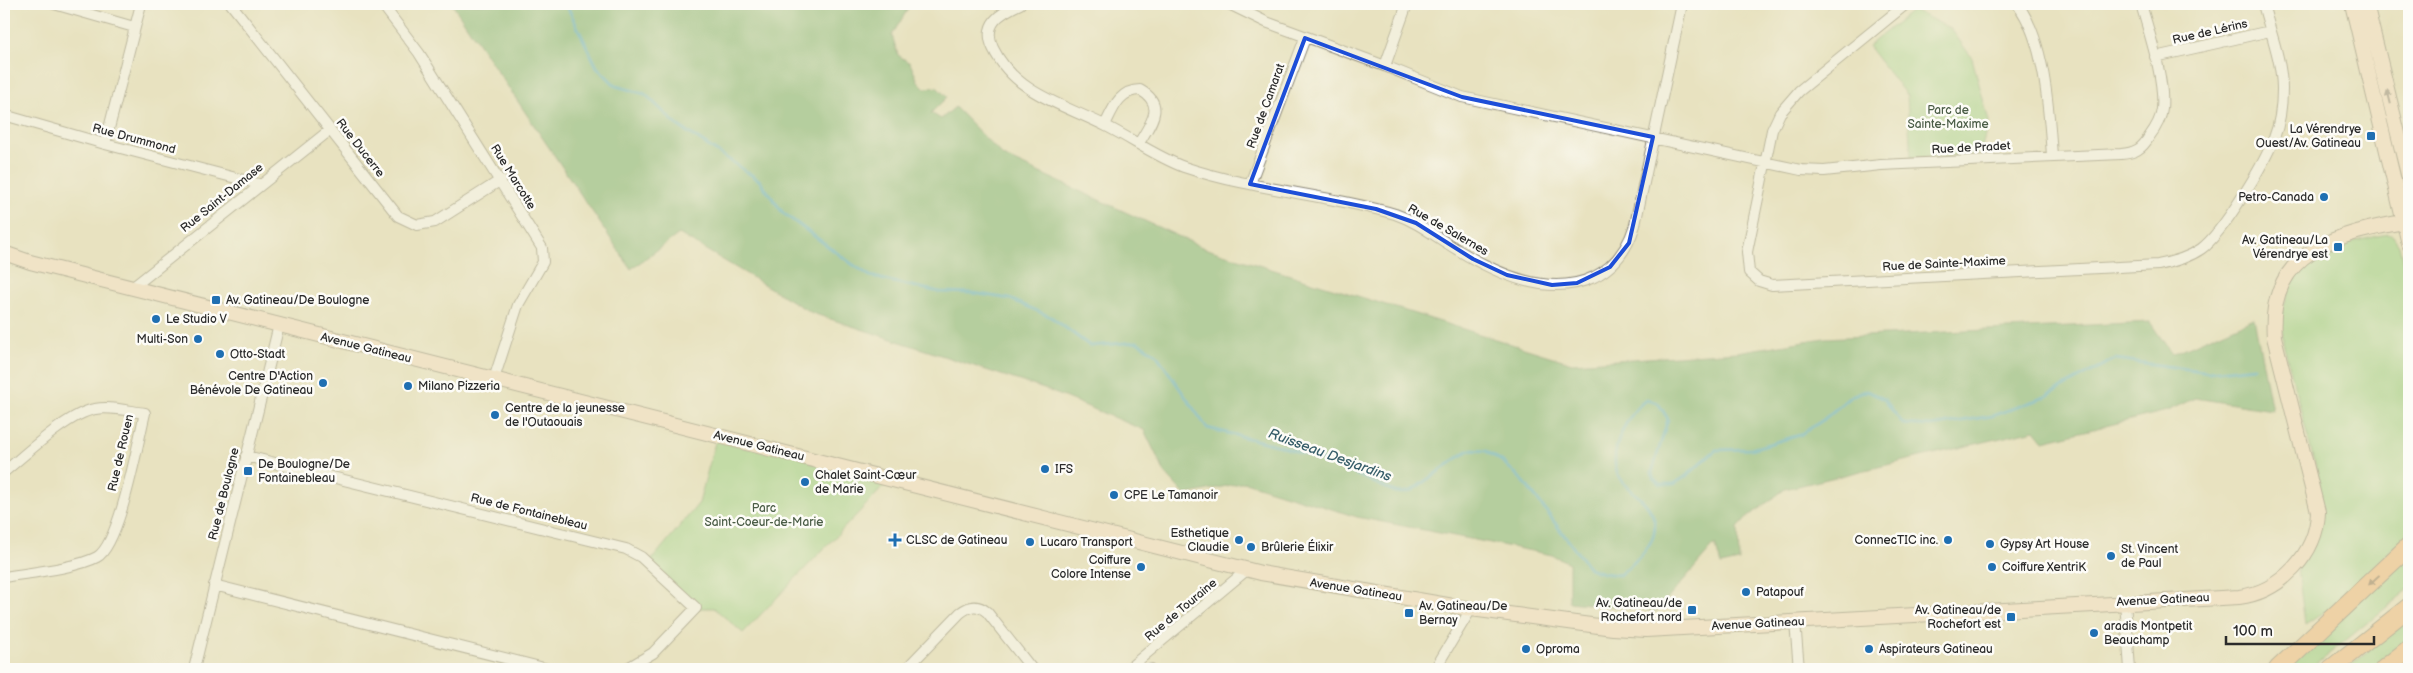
<svg xmlns="http://www.w3.org/2000/svg" width="2413" height="673" font-family="'Balsamiq Sans',sans-serif">
	<rect width="100%" height="100%" fill="#fdfcf7"/>
	<filter id="ink" filterUnits="userSpaceOnUse"><feTurbulence type="fractalNoise" baseFrequency=".02" numOctaves="2"/><feDisplacementMap in="SourceGraphic" scale="10" xChannelSelector="R" yChannelSelector="G"/><feConvolveMatrix kernelMatrix="1 2 1 2 8 2 1 2 1" color-interpolation-filters="sRGB"/></filter>
	<filter id="wash" filterUnits="userSpaceOnUse"><feTurbulence type="fractalNoise" baseFrequency=".0096" numOctaves="4" result="noise"/><feDisplacementMap in="SourceGraphic" scale="20" xChannelSelector="R" yChannelSelector="G"/><feGaussianBlur stdDeviation="1.12" result="paint"/><feColorMatrix in="noise" values="0 0 0 0 0 0 0 0 0 0 0 0 0 0 0 0 0 1.4 0 .05"/><feComposite in="paint" operator="in"/></filter>
	<g filter="url(#wash)">
		<rect width="100%" height="100%" fill="#e8e2c0"/>
		<path fill="#97d387" stroke="#617f59" d="M1913 10 1951 29 1972 58 1989 121 1980 154 1911 158 1907 96 1868 46Z
			M2387 234 2393 236 2399 245 2409 290V533L2329 609 2305 625 2298 569 2321 499 2318 476 2283 342 2282 311 2289 290 2296 277 2321 253 2351 242Z
			M717 435 891 479 743 633 714 608H696L649 563 699 503Z
			M2409 553V589L2310 669H2286Z
			M2409 619V638L2370 669H2346Z"/>
		<path fill="#79b574" stroke="#527050" d="M452 4H911L892 35 898 55 910 63 918 81 925 88 937 87 947 97 931 113 941 119 955 107 1003 156 1204 248 1572 363 1737 352 1824 338 2150 322 2172 354 2254 318 2272 410 2195 398 2167 411 2044 441 2035 430 1785 489 1747 518 1738 528 1739 561 1721 565 1715 544 1657 611 1569 602V563L1552 555 1357 517 1245 482 1185 495 1165 473 1144 430 1047 390 812 313 679 234 631 269Z"/>
		<g fill="none" stroke-linecap="round" stroke-linejoin="round">
			<path stroke="#47a9c6" stroke-width="3" d="M566 4 597 67 616 86 645 94 677 125 759 180 783 213 852 264 870 276 889 281 939 292 973 293 1010 299 1051 317 1090 346 1137 342 1156 354 1207 428 1280 446 1328 462 1395 492 1403 493 1411 491 1469 450 1486 451 1503 462 1524 482 1589 568 1603 573 1619 575C1642 557 1670 532 1645 503 1637 494 1626 488 1620 478 1605 456 1627 413 1646 400L1658 403 1668 419 1652 472 1653 478 1660 484H1674L1685 477 1716 450 1751 449 1800 435 1823 420 1851 396 1861 392 1867 391 1884 399 1903 424 1931 426 1992 416 2045 397 2115 359 2209 372 2254 367"/>
		</g>
	</g>
	<g filter="url(#ink)">
		<g fill="none" stroke-linecap="round" stroke-linejoin="round">
			<g stroke="#8a8676" stroke-width="12">
				<path id="street" d="M54 4 134 27
					M231 4 398 216 417 225 435 222 501 180
					M382 4 419 53 542 248 543 262 518 305 494 379
					M1020 4C1000 13 982 24 993 48 1015 94 1065 105 1106 126 1132 139 1157 157 1184 167 1252 190 1326 194 1395 214 1419 222 1437 238 1458 250 1497 274 1549 298 1594 277 1616 266 1628 248 1635 225L1682 4
					M1229 4 1266 22 1385 66 1462 97 1801 170 1824 171 1881 165 2121 154C2135 153 2142 149 2149 137 2155 129 2161 120 2162 109 2165 79 2149 33 2141 4
					M1906 4 1799 91 1780 113 1772 130 1747 252 1749 272 1759 281 1772 285 2158 265C2173 262 2188 258 2201 249 2222 234 2265 163 2274 138 2280 123 2282 106 2282 89 2282 61 2270 31 2263 4
					M2017 4C2045 39 2049 112 2052 156
					M2155 57 2270 31
					M1385 66 1407 4
					M4 115 105 144 259 184
					M1105 125C1113 109 1119 90 1140 90 1167 105 1150 124 1139 143
					M105 144 141 4
					M1250 184 1305 38
					M132 288 330 130
					M246 456 626 549 641 557 696 608 653 653 626 669
					M4 472C26 454 69 413 95 409 111 406 129 411 145 413 138 441 120 544 97 557 77 568 28 573 4 577
					M214 585 548 669
					M2125 602 2130 669
					M1795 622 1799 669
					M1132 666 1151 669
					M194 669 279 325
					M906 669 960 613C970 605 978 604 987 612L1032 669
					M1128 669 1248 569
					M1435 669 1471 609"/>
			</g>
			<g stroke="#8a8676" stroke-width="16">
				<path id="secondary" d="M2352 4 2409 244
					M2366 4 2409 178
					M4 253 30 262 1261 573 1471 609 1613 628 1646 630 2239 597C2280 592 2317 554 2318 512L2274 337C2267 249 2340 233 2409 221"/>
			</g>
			<g stroke="#8a8676" stroke-width="20">
				<path id="highway" d="M2278 669 2409 546
					M2331 669 2409 607
					M2384 669 2409 649"/>
			</g>
			<use href="#street" stroke="#fff" stroke-width="10"/>
			<use href="#secondary" stroke="#fbe5cf" stroke-width="14"/>
			<use href="#highway" stroke="#f6be87" stroke-width="18"/>
		</g>
		<defs><path id="oneway-solid" d="M-6-.8H1V-3.2L6.5 0L1 3.2V.8H-6Z" transform="scale(1.25)"/></defs>
		<use fill="#93887d" href="#oneway-solid" transform="translate(2389 97) rotate(-104)"/>
		<use fill="#907459" href="#oneway-solid" transform="translate(2374 580) rotate(137)"/>
	</g>
	<path d="M0 0H2413V673H0ZM1305 38 1462 97 1653 137 1629 243 1610 267 1577 283 1552 285 1507 275 1473 259 1416 223 1376 209 1250 184Z" fill="#e8e2c0" fill-opacity=".55" fill-rule="evenodd"/>
	<path fill="none" stroke="#1d4ed8" stroke-width="4" stroke-linejoin="round" d="M1305 38 1462 97 1653 137 1629 243 1610 267 1577 283 1552 285 1507 275 1473 259 1416 223 1376 209 1250 184Z"/>
	<g fill="#1f6fb2" stroke="#fdfcf7" stroke-width="2">
		<rect x="2366" y="131" width="10" height="10" rx="2.5"/>
		<circle cx="2324" cy="197" r="5"/>
		<rect x="2333" y="242" width="10" height="10" rx="2.5"/>
		<rect x="211" y="295" width="10" height="10" rx="2.5"/>
		<circle cx="156" cy="319" r="5"/>
		<circle cx="198" cy="339" r="5"/>
		<circle cx="220" cy="354" r="5"/>
		<circle cx="323" cy="383" r="5"/>
		<circle cx="408" cy="386" r="5"/>
		<circle cx="495" cy="415" r="5"/>
		<circle cx="1045" cy="469" r="5"/>
		<rect x="243" y="466" width="10" height="10" rx="2.5"/>
		<circle cx="805" cy="482" r="5"/>
		<circle cx="1114" cy="495" r="5"/>
		<path d="M892.5 532.5h5v5h5v5h-5v5h-5v-5h-5v-5h5z"/>
		<circle cx="1239" cy="540" r="5"/>
		<circle cx="1948" cy="540" r="5"/>
		<circle cx="1030" cy="542" r="5"/>
		<circle cx="1990" cy="544" r="5"/>
		<circle cx="1251" cy="547" r="5"/>
		<circle cx="2111" cy="556" r="5"/>
		<circle cx="1141" cy="567" r="5"/>
		<circle cx="1992" cy="567" r="5"/>
		<circle cx="1746" cy="592" r="5"/>
		<rect x="1687" y="605" width="10" height="10" rx="2.5"/>
		<rect x="1404" y="608" width="10" height="10" rx="2.5"/>
		<rect x="2006" y="612" width="10" height="10" rx="2.5"/>
		<circle cx="2094" cy="633" r="5"/>
		<circle cx="1526" cy="649" r="5"/>
		<circle cx="1869" cy="649" r="5"/>
	</g>
	<g text-anchor="middle" dominant-baseline="central" stroke-width="5" stroke-linejoin="round" paint-order="stroke">
		<g font-size="12" fill="#2b2b2b" stroke="#fdfcf7">
			<text transform="translate(2210 32) rotate(-13)">Rue de Lérins</text>
			<text transform="translate(1266 106) rotate(-70)">Rue de Camarat</text>
			<text transform="translate(134 139) rotate(15)">Rue Drummond</text>
			<text transform="translate(360 148) rotate(52)">Rue Ducerre</text>
			<text transform="translate(1971 148) rotate(-3)">Rue de Pradet</text>
			<text transform="translate(513 177) rotate(58)">Rue Marcotte</text>
			<text transform="translate(222 198) rotate(-39)">Rue Saint-Damase</text>
			<text transform="translate(1448 230) rotate(30)">Rue de Salernes</text>
			<text transform="translate(1944 264) rotate(-3)">Rue de Sainte-Maxime</text>
			<text transform="translate(366 348) rotate(14)">Avenue Gatineau</text>
			<text transform="translate(759 446) rotate(14)">Avenue Gatineau</text>
			<text transform="translate(121 453) rotate(-77)">Rue de Rouen</text>
			<text transform="translate(224 494) rotate(-76)">Rue de Boulogne</text>
			<text transform="translate(529 512) rotate(14)">Rue de Fontainebleau</text>
			<text transform="translate(1356 590) rotate(9)">Avenue Gatineau</text>
			<text transform="translate(2163 600) rotate(-3)">Avenue Gatineau</text>
			<text transform="translate(1181 610) rotate(-40)">Rue de Touraine</text>
			<text transform="translate(1758 624) rotate(-3)">Avenue Gatineau</text>
		</g>
		<g font-size="12" fill="#4b5d47" stroke="#fdfcf7">
			<text x="1948" y="110">Parc de<tspan x="1948" dy="14">Sainte-Maxime</tspan></text>
			<text x="764" y="508">Parc<tspan x="764" dy="14">Saint-Coeur-de-Marie</tspan></text>
		</g>
		<g font-size="12" fill="#2b2b2b" stroke="#fdfcf7" text-anchor="start">
			<text x="2361" y="129" text-anchor="end">La Vérendrye<tspan x="2361" dy="14">Ouest/Av. Gatineau</tspan></text>
			<text x="2314" y="197" text-anchor="end">Petro-Canada</text>
			<text x="2328" y="240" text-anchor="end">Av. Gatineau/La<tspan x="2328" dy="14">Vérendrye est</tspan></text>
			<text x="226" y="300">Av. Gatineau/De Boulogne</text>
			<text x="166" y="319">Le Studio V</text>
			<text x="188" y="339" text-anchor="end">Multi-Son</text>
			<text x="230" y="354">Otto-Stadt</text>
			<text x="313" y="376" text-anchor="end">Centre D'Action<tspan x="313" dy="14">Bénévole De Gatineau</tspan></text>
			<text x="418" y="386">Milano Pizzeria</text>
			<text x="505" y="408">Centre de la jeunesse<tspan x="505" dy="14">de l'Outaouais</tspan></text>
			<text x="258" y="464">De Boulogne/De<tspan x="258" dy="14">Fontainebleau</tspan></text>
			<text x="1055" y="469">IFS</text>
			<text x="815" y="475">Chalet Saint-Cœur<tspan x="815" dy="14">de Marie</tspan></text>
			<text x="1124" y="495">CPE Le Tamanoir</text>
			<text x="1229" y="533" text-anchor="end">Esthetique<tspan x="1229" dy="14">Claudie</tspan></text>
			<text x="906" y="540">CLSC de Gatineau</text>
			<text x="1938" y="540" text-anchor="end">ConnecTIC inc.</text>
			<text x="1040" y="542">Lucaro Transport</text>
			<text x="2000" y="544">Gypsy Art House</text>
			<text x="1261" y="547">Brûlerie Élixir</text>
			<text x="2121" y="549">St. Vincent<tspan x="2121" dy="14">de Paul</tspan></text>
			<text x="1131" y="560" text-anchor="end">Coiffure<tspan x="1131" dy="14">Colore Intense</tspan></text>
			<text x="2002" y="567">Coiffure XentriK</text>
			<text x="1756" y="592">Patapouf</text>
			<text x="1682" y="603" text-anchor="end">Av. Gatineau/de<tspan x="1682" dy="14">Rochefort nord</tspan></text>
			<text x="1419" y="606">Av. Gatineau/De<tspan x="1419" dy="14">Bernay</tspan></text>
			<text x="2001" y="610" text-anchor="end">Av. Gatineau/de<tspan x="2001" dy="14">Rochefort est</tspan></text>
			<text x="2104" y="626">aradis Montpetit<tspan x="2104" dy="14">Beauchamp</tspan></text>
			<text x="1536" y="649">Oproma</text>
			<text x="1879" y="649">Aspirateurs Gatineau</text>
		</g>
		<g font-size="14" font-style="italic" fill="#365d69" stroke="#fdfcf7">
			<text transform="translate(1330 455) rotate(20)">Ruisseau Desjardins</text>
		</g>
	</g>
	<rect width="2413" height="673" fill="none" stroke="#fdfcf7" stroke-width="20"/>
	<path d="M2226 636v8h148v-8" fill="none" stroke="#2b2b2b" stroke-width="2.5"/>
	<text x="2233" y="636" font-size="15" fill="#2b2b2b" stroke="#fdfcf7" stroke-width="4" paint-order="stroke">100 m</text>
</svg>
